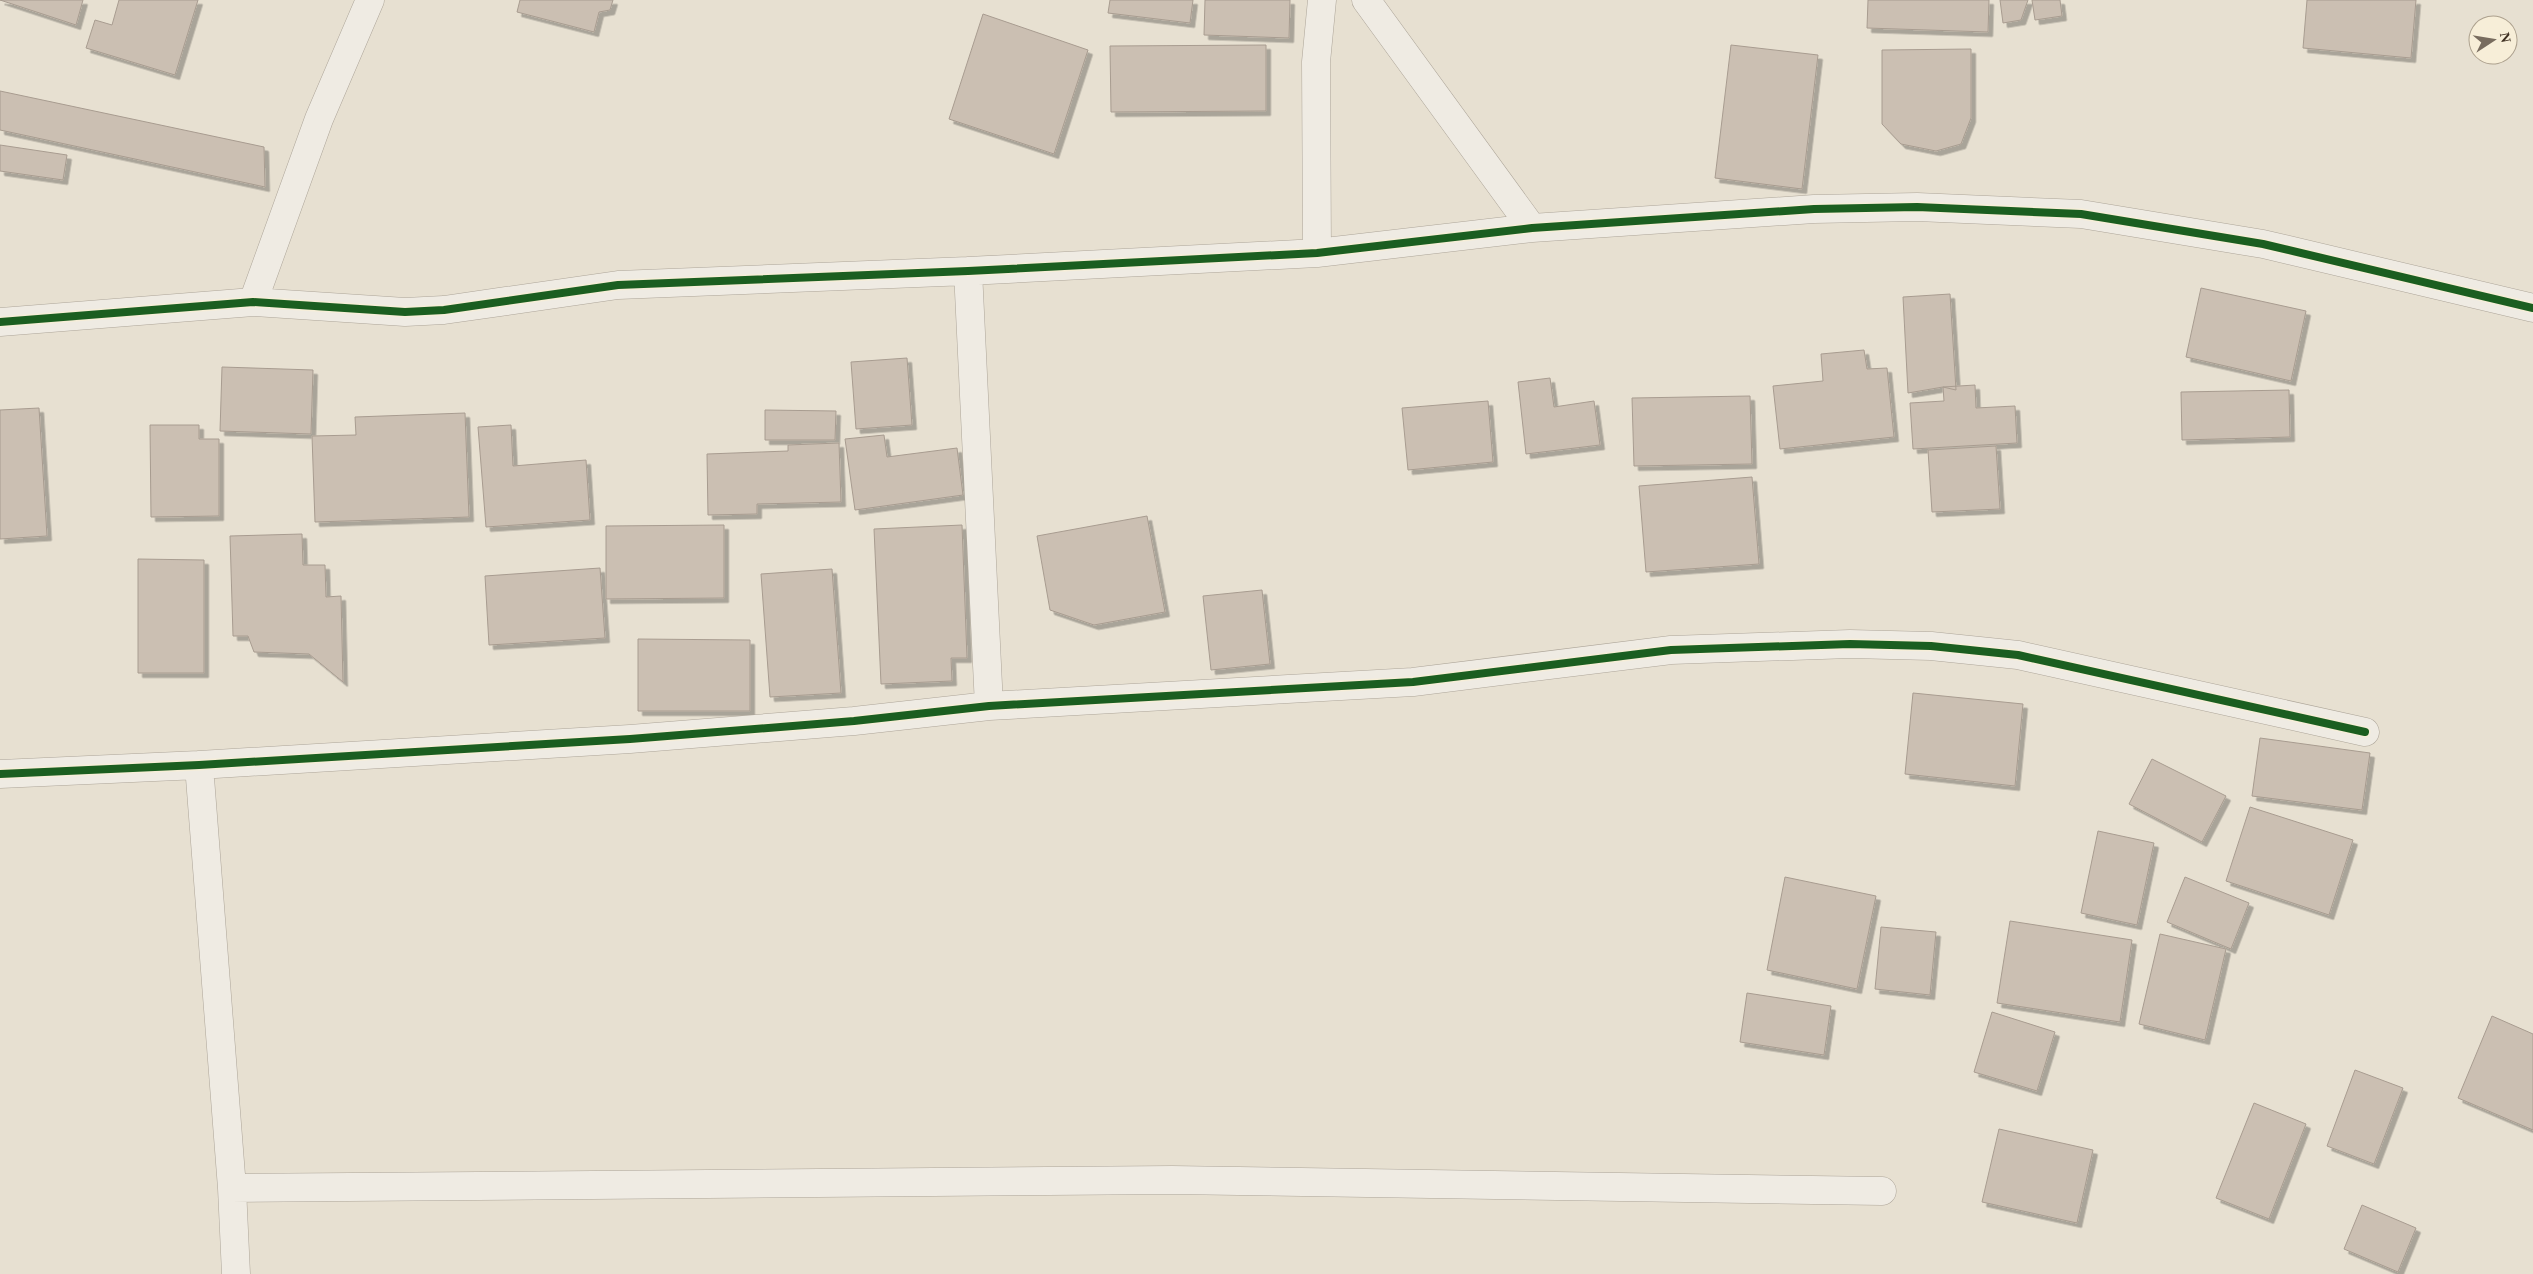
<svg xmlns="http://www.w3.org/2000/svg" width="2533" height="1274" font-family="'Times New Roman',serif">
	<defs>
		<filter id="shadow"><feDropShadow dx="4.5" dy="4.5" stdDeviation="0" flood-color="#0004"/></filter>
	</defs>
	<rect width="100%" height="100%" fill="#e7e0d1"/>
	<path fill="#cbbfb2" stroke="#a89c90" filter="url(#shadow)" d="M0 0H83L76 25Z
		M119 0H198L175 75 86 48 95 20 112 25Z
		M520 0H613L610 10 599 12 594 32 517 12Z
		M1110 0H1193L1190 23 1108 13Z
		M1205 0H1290L1289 38 1204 35Z
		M1868 0H1989L1988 32 1867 28Z
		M2000 0H2028L2021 20 2003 23Z
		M2032 0H2060L2062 16 2035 20Z
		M2307 0H2416L2411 58 2303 48Z
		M983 14 1088 50 1054 154 949 119Z
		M1266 45V111L1111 112 1110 46Z
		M1731 45 1818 55 1802 189 1715 178Z
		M1971 49V118L1961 144 1936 151 1901 144 1882 124V50Z
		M0 91 264 147 265 187 0 130Z
		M0 145 67 155 63 180 0 171Z
		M2201 288 2306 311 2291 381 2186 357Z
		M1950 294 1956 390 1943 387 1908 393 1903 297Z
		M1864 350 1867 369 1887 368 1894 437 1780 449 1773 386 1823 381 1821 354Z
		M907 358 912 425 856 429 851 362Z
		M222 367 313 370 311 434 220 431Z
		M1550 378 1554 407 1594 401 1600 445 1526 454 1518 382Z
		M1975 385 1976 408 2015 406 2017 443 1913 449 1910 403 1944 401 1943 387Z
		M2289 390 2290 437 2182 440 2181 392Z
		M1750 396 1752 464 1634 466 1632 398Z
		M1488 401 1493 462 1408 470 1402 408Z
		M39 408 47 536 0 539V410Z
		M765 410 836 411 835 440H765Z
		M465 413 469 517 315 522 312 436 356 435 355 417Z
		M150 425H199V439H219V516L151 517Z
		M511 425 513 466 586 460 590 520 486 527 478 427Z
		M884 435 887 457 957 448 963 495 855 510 845 439Z
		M839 443 841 502 757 504V514L708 515 707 454 788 451V445Z
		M1996 446 2000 509 1932 512 1928 450Z
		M1752 477 1759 564 1646 572 1639 486Z
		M1147 516 1165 612 1094 625 1050 610 1037 536Z
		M724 525V598L606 599V526Z
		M962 525 967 658H951L952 681 881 684 874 529Z
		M302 534 303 565H325L326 597 341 596 343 682 309 654 254 652 248 636H233L230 536Z
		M138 559 204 560V673H138Z
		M600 568 605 638 489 645 485 576Z
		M832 569 841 693 770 697 761 574Z
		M1262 590 1270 664 1211 670 1203 596Z
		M638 639 750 640V711H638Z
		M1913 693 2023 704 2015 786 1905 774Z
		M2260 738 2370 753 2362 810 2252 796Z
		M2152 759 2226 796 2202 842 2129 804Z
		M2250 807 2353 840 2329 915 2226 881Z
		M2098 831 2154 843 2137 925 2081 913Z
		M1785 877 1876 896 1857 989 1767 970Z
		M2185 877 2249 903 2231 949 2167 922Z
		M2010 921 2132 940 2120 1022 1997 1003Z
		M1881 927 1936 932 1930 995 1875 989Z
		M2160 934 2226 949 2205 1040 2139 1024Z
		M1747 993 1831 1006 1824 1055 1740 1042Z
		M1992 1012 2055 1032 2037 1091 1974 1072Z
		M2492 1016 2533 1034V1130L2458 1098Z
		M2355 1070 2403 1088 2374 1164 2327 1146Z
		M2254 1103 2306 1124 2269 1219 2216 1198Z
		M1999 1129 2093 1150 2077 1223 1982 1202Z
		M2362 1205 2416 1228 2398 1272 2344 1249Z"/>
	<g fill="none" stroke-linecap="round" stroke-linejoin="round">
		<g stroke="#ada599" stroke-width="29">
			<path id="minor" d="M1366 0 1532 228
				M1317 253 1316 62 1322 0
				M968 271 989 706
				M253 302 319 119 370 0
				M0 322 253 302 405 312 444 310 618 285 968 271 1317 253 1532 228 1814 209 1917 207 2081 214 2263 244 2533 308
				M199 765 232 1188 236 1274
				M0 774 199 765 630 739 854 721 989 706 1413 682 1671 650 1850 644 1931 646 2018 655 2365 732
				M232 1188 1172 1180 1882 1191"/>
		</g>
		<use href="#minor" stroke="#efebe3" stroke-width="28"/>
		<g stroke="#f7eed8" stroke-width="11">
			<path id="cycleway" d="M0 322 253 302 405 312 444 310 618 285 968 271 1317 253 1532 228 1814 209 1917 207 2081 214 2263 244 2533 308
				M0 774 199 765 630 739 854 721 989 706 1413 682 1671 650 1850 644 1931 646 2018 655 2365 732"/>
		</g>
		<use href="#cycleway" stroke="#1b5e20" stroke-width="8"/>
	</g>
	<g transform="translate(2493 40) rotate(78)"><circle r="24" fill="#f7eed8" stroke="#ada18e"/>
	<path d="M0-4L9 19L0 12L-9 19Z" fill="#786c5e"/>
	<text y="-8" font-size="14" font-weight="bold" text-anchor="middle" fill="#3d2e20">N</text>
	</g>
</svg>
